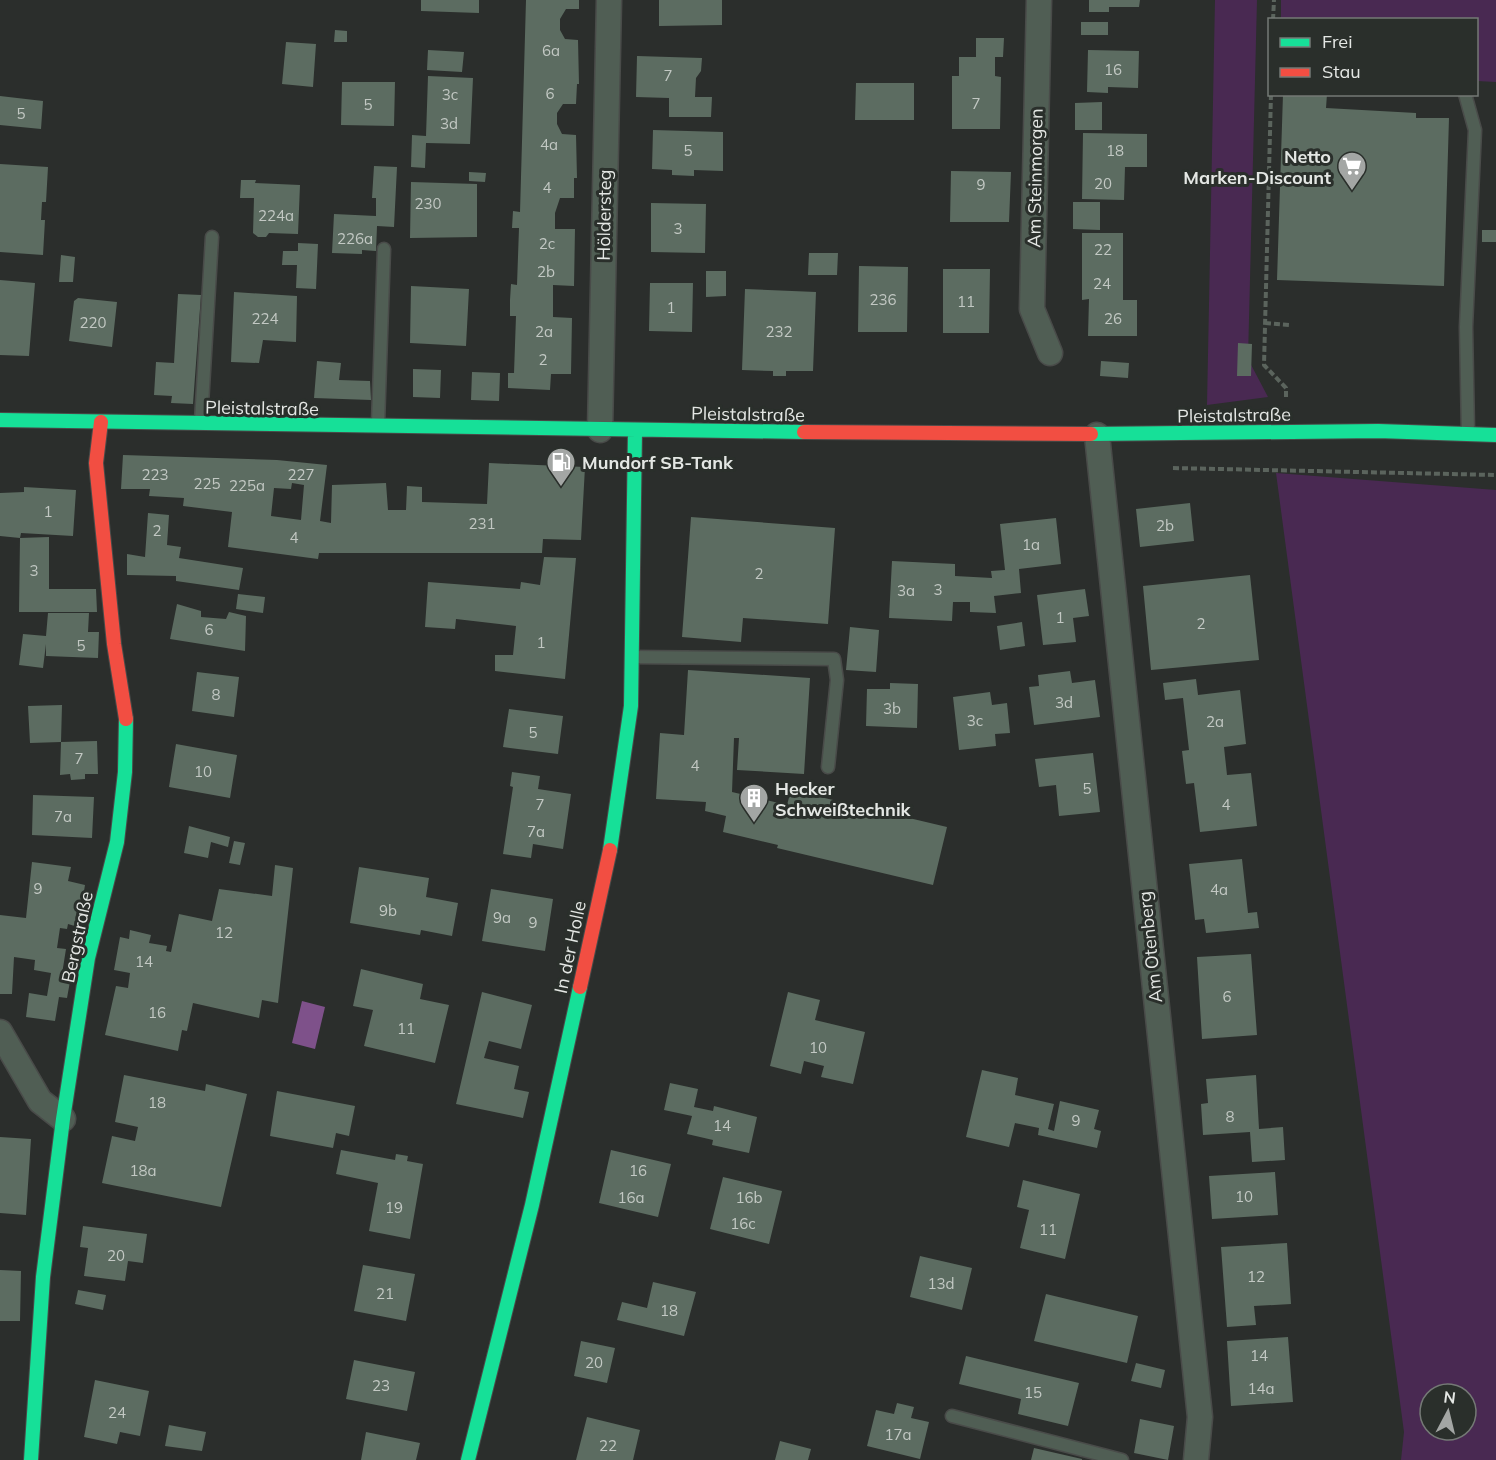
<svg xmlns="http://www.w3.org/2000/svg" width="1496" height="1460" font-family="Mulish,sans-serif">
	<rect width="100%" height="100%" fill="#2b2e2c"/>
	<path fill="#492952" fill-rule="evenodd" d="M1215 0H1257L1248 359 1268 397 1207 405Z
		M1281 0H1496V82L1477 81 1476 20 1281 19Z
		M1276 473 1496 490V1460H1401L1404 1432ZM1430 1394H1466V1430H1430Z"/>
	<path fill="#7e518a" d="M302 1001 325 1007 315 1049 292 1043Z"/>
	<path fill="#5c6c61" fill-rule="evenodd" d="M421 0H479V13L421 11Z
		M526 0H579V9H566L560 19V30L565 39 578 40 579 84H577L576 104H563L557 113V124L562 134 576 135 577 178H574V198H560L555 213V229H575L574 286 553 285V317L572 318 571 374H551L550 390 508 388V373H514L516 316H510V300L511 284 517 285 519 228H512L513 211 520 212Z
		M659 0H722V25L659 26Z
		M1089 0H1140L1139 7H1109V12H1089Z
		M1081 22H1108V35H1081Z
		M335 30 347 31V42H334Z
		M976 38H1004L1003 57H995V76L1001 77 1000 129H952V76H959V57H976Z
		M286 42 316 44 313 87 282 84Z
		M428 50 464 52 462 72 427 70Z
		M1088 50 1139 51 1138 88 1108 87V93L1087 92Z
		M637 56 702 58 701 71 696 78 695 97H712L711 117H669V98L636 97Z
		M428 76 473 78 470 144 426 143 425 168 411 167 412 135 426 136Z
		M342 82H395L394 126 341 125Z
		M856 83H914V120H855Z
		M1283 94H1327L1326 108 1416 113V118H1449L1444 286 1277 280Z
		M0 96 43 101 41 129 0 125Z
		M1102 102V130H1075V103Z
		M653 130 723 132V171L694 170V176L672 175V170L652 169Z
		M1083 133 1147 134V167H1125L1124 200 1082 199Z
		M0 164 48 167 46 202H42L41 220H45L43 255 0 252Z
		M374 166 397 167 394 227 377 226 376 251 362 250V254L332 253 334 214 376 216V198H372Z
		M951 171 1011 172 1009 222H950Z
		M469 172 486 173 485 182 469 181Z
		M241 180H256L255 183 300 185 298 234 269 233 266 237H258L253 233 254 198H240Z
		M411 182 477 184V237L410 238Z
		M1073 202H1100V230L1073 229Z
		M651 203 706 204 705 253 651 252Z
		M1482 230H1496V242H1482Z
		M1082 233H1123V300H1137V336H1088L1089 299 1082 300Z
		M298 243 318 244 316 289 296 288 297 265H282L283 251H298Z
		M809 253H838L837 275H808Z
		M61 255 75 257 73 282H59Z
		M859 266 908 267 907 332H858Z
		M943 269H990L989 333H943Z
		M706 271H726V296L706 297Z
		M0 280 35 283 29 356 0 355Z
		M650 283H693L692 332 649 331Z
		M411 286 469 289 466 346 410 343Z
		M745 289 816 292 813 371H786V376H773V371L742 370Z
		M234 292 297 296 296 342 263 340 259 363 231 362Z
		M178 294 201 295 193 404 171 403 172 396 154 395 156 362 174 363Z
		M78 298 117 302 112 347 69 341 74 301Z
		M1238 343 1252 344 1251 376H1237Z
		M317 361 341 363 339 380 370 381 371 400 314 398Z
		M1101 361 1129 363 1128 378 1100 376Z
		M413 369 441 370 440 398 413 397Z
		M472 372 500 373 499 401 471 400Z
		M123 455 277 460 327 465 320 521 331 523 332 485 386 483 388 510H406L407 486 422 487V502L487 504 489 463 585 467 581 540 543 539 542 553H319L318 559 228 547 232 512 183 506 184 498 149 496 150 489H121ZM292 483 304 485 301 520 271 516 274 488 291 489Z
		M24 487 76 490 73 536 21 533 20 538 0 536V493L24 492Z
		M1190 503 1194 541 1140 547 1136 509Z
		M148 513 169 515 167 545 181 547 179 558 243 568 239 590 176 581V576L127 575V554L145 557Z
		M691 517 835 528 828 624 743 618 741 642 682 637Z
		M1056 518 1061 564 1019 569 1021 593 994 596 996 613 970 612V602H953L952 621 889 618 892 561 955 564V576L992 578 991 571 1005 570 1000 524Z
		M49 537V589H96L97 612H19L20 538Z
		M544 557 576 558 565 679 495 671V655H513L516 626 456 619 455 629 425 627 428 582 520 589 521 582 540 585Z
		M1250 575 1259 660 1151 670 1143 586Z
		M1085 589 1089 616 1073 618 1076 642 1043 645 1037 595Z
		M238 594 265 597 263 613 236 609Z
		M177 604 201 611V617L226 619 229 612 246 616 245 651 170 639Z
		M48 613H89L88 632H99L98 658 46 656V644L43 668 19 665 23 634 46 636Z
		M1022 622 1025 646 1000 650 997 626Z
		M850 627 879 630 876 672 846 670Z
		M688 670 810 678 804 774 737 770 739 738H734L732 792 787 805 791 790 947 827 933 885 777 848 778 845 723 832 726 816 705 811 706 802 656 799 660 733 684 735Z
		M1070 671 1072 683 1095 680 1100 717 1034 725 1029 687 1039 686 1038 675Z
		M197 672 239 677 234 717 192 711Z
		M1196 679 1198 695 1240 690 1246 744 1224 747 1227 775 1251 773 1257 826 1200 832 1194 783 1186 784 1182 751 1189 750 1183 698 1165 700 1163 683Z
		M890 683 918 684 917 728 866 726 867 689H890Z
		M990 692 992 705 1007 703 1010 733 995 734 996 746 959 750 953 697Z
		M62 705 61 742 97 741 98 774H85V779L71 780 70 774 60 775 61 742 30 743 28 706Z
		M509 709 563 716 558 754 503 747Z
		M176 744 237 755 230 798 169 787Z
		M1093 753 1100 812 1059 816 1056 785 1039 787 1035 759Z
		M512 772 540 776 538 789 571 794 563 849 533 844 531 858 503 854 513 787 510 786Z
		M33 795 94 797 92 838 32 835Z
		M189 826 230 837 228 847 211 842 208 858 184 853Z
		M234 841 245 843 240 865 229 863Z
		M1242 859 1248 913 1257 912 1259 928 1206 933 1204 919 1195 920 1189 864Z
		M32 862 71 867 68 881 85 885 78 927 68 924 67 929 60 928 57 948 66 949 62 974 71 976 67 998 59 997 55 1021 26 1017 29 993 47 996 51 973 34 970 35 960 14 957 12 994H0V915L26 918Z
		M275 865 293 868 278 1003 262 1000 259 1018 193 1003 187 1031 182 1030 178 1051 105 1035 116 986 128 988 130 973 114 970 120 937 129 939 130 930 151 935 149 943 167 946 166 951 171 952 179 914 212 921 219 889 272 896Z
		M359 867 429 878 426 897 458 903 452 936 421 930 420 935 350 923Z
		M491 889 553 899 545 951 482 941Z
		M1251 954 1257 1035 1202 1039 1197 957Z
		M361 969 423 984 420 999 449 1005 435 1063 364 1046 373 1010 353 1006Z
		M482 992 532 1005 521 1049 489 1041 484 1058 519 1066 514 1089 529 1092 523 1118 456 1104Z
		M788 992 820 1000 815 1020 865 1032 853 1084 821 1077 824 1066 804 1061 801 1074 770 1066Z
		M982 1070 1018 1078 1015 1095 1054 1104 1048 1129 1054 1131 1060 1101 1099 1110 1094 1129 1101 1131 1097 1148 1038 1135 1039 1128 1015 1123 1009 1147 966 1137Z
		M124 1075 205 1091 206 1084 247 1094 221 1207 102 1183 112 1136 135 1141 138 1127 115 1122Z
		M1256 1075 1259 1129 1283 1127 1285 1160 1252 1162 1250 1132 1203 1135 1201 1104 1208 1103 1206 1079Z
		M670 1083 698 1089 694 1107 713 1111 714 1106 757 1117 749 1153 712 1145 713 1140 687 1134 692 1116 664 1110Z
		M277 1091 355 1106 349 1136 336 1133 333 1148 270 1136Z
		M0 1137 31 1139 26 1215 0 1213Z
		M341 1150 395 1160 396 1154 408 1156 407 1161 423 1164 410 1239 369 1231 378 1183 336 1174Z
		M611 1150 671 1164 658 1217 599 1203Z
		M1275 1172 1278 1215 1212 1219 1209 1176Z
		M723 1177 782 1191 769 1244 710 1229Z
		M1023 1180 1080 1194 1065 1259 1020 1248 1029 1210 1017 1207Z
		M83 1226 147 1234 143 1263 128 1261 125 1281 84 1276 88 1248 80 1247Z
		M1287 1243 1291 1304 1254 1306 1256 1325 1227 1327 1221 1247Z
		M920 1256 972 1268 962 1310 910 1297Z
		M363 1265 415 1274 406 1321 354 1311Z
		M0 1270 21 1271 20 1321H0Z
		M653 1282 696 1292 684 1336 617 1320 622 1302 647 1308Z
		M78 1290 106 1295 103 1310 75 1304Z
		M1046 1294 1138 1316 1127 1363 1034 1341Z
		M1288 1337 1293 1402 1231 1406 1227 1341Z
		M581 1341 615 1348 607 1383 574 1376Z
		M966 1356 1079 1383 1068 1426 1018 1414 1021 1399 959 1384Z
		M354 1360 415 1372 407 1411 346 1399Z
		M1136 1363 1165 1370 1161 1388 1131 1381Z
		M95 1380 149 1391 140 1436 120 1432 117 1444 84 1437Z
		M897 1403 914 1407 911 1418 929 1422 920 1459 867 1446 876 1410 894 1414Z
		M587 1417 640 1430 633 1460H576Z
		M1140 1419 1174 1426 1168 1460 1134 1453Z
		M169 1425 206 1432 202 1451 165 1446Z
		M366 1432 420 1443 416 1460H361Z
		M780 1441 811 1449 808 1460H775Z
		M1034 1448 1082 1459V1460H1031Z"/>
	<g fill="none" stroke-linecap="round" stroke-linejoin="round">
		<g stroke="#494b49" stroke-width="15">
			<path id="lane" d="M1465 94 1475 130 1466 327 1468 432
				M201 421 212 237
				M378 423 384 249
				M632 657 834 659 837 680 828 767
				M952 1416 1122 1460"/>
		</g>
		<g stroke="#494b49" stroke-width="27">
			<path id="street" d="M1039 0 1032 309 1050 353
				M600 430 609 0
				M1097 435 1200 1417 1196 1460
				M0 1032 40 1101 63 1119"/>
		</g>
		<g stroke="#494b49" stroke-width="16">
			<path id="fast" d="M0 420 804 432
				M1091 434 1378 431 1496 435
				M610 850 631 706 635 431
				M31 1460 43 1277 63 1119 88 958 117 842 125 772 126 719
				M468 1460 532 1205 580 987"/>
		</g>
		<g stroke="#494b49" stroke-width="16">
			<path id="jam" d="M101 422 96 463 114 644 126 719
				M804 432 1091 434
				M580 987 610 850"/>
		</g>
		<path stroke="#5b645d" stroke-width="4" stroke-dasharray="6 3" stroke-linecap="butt" d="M1273 20 1274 0
			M1271 94 1264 365 1286 388V400
			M1265 323 1289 325
			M1173 468 1496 475"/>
		<use href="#lane" stroke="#505e54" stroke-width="12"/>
		<use href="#street" stroke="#505e54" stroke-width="24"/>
		<use href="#fast" stroke="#16e098" stroke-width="14"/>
		<use href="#jam" stroke="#f24e42" stroke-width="14"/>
	</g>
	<defs>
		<g id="supermarket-pin" transform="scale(1.5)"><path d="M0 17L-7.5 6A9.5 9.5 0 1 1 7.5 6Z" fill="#a3a6a4" stroke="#2a2f2b"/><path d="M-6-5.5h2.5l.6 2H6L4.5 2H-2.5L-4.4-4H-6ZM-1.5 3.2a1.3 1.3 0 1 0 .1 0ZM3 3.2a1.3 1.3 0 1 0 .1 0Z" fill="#fff"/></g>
		<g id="fuel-pin" transform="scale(1.5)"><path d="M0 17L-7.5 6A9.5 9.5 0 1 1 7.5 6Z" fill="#a3a6a4" stroke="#2a2f2b"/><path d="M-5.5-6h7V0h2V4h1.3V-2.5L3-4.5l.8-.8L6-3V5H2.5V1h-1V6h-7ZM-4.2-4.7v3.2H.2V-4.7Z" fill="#fff"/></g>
		<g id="building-pin" transform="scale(1.5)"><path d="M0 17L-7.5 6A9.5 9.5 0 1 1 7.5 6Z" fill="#a3a6a4" stroke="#2a2f2b"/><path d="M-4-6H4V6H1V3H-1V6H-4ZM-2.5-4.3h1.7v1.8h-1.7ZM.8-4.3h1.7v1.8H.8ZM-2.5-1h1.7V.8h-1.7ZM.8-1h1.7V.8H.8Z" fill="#fff"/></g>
	</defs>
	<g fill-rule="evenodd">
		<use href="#supermarket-pin" x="1352" y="166"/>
		<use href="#fuel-pin" x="561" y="462"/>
		<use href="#building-pin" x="754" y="798"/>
	</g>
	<g text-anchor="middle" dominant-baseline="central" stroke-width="6" stroke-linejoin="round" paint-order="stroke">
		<g font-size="15" fill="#c2c8c3">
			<text x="551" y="50">6a</text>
			<text x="1113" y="69">16</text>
			<text x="668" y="75">7</text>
			<text x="550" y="93">6</text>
			<text x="450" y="94">3c</text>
			<text x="976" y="103">7</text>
			<text x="368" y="104">5</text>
			<text x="21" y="113">5</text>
			<text x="449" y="123">3d</text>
			<text x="549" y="144">4a</text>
			<text x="688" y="150">5</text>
			<text x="1115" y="150">18</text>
			<text x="1103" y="183">20</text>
			<text x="981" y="184">9</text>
			<text x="547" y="187">4</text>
			<text x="428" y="203">230</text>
			<text x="276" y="215">224a</text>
			<text x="678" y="228">3</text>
			<text x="355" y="238">226a</text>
			<text x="547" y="243">2c</text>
			<text x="1103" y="249">22</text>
			<text x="546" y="271">2b</text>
			<text x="1102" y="283">24</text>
			<text x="883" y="299">236</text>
			<text x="966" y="301">11</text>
			<text x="671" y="307">1</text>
			<text x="265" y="318">224</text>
			<text x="1113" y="318">26</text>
			<text x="93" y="322">220</text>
			<text x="544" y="331">2a</text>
			<text x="779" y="331">232</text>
			<text x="543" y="359">2</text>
			<text x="155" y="474">223</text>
			<text x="301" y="474">227</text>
			<text x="207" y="483">225</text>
			<text x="247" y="485">225a</text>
			<text x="48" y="511">1</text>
			<text x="482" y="523">231</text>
			<text x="1165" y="525">2b</text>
			<text x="157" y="530">2</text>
			<text x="294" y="537">4</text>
			<text x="1031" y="544">1a</text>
			<text x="34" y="570">3</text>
			<text x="759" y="573">2</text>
			<text x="938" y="589">3</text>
			<text x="906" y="590">3a</text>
			<text x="1060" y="617">1</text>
			<text x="1201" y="623">2</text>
			<text x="209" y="629">6</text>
			<text x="541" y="642">1</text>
			<text x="81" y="645">5</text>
			<text x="216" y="694">8</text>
			<text x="1064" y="702">3d</text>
			<text x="892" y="708">3b</text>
			<text x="975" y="720">3c</text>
			<text x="1215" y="721">2a</text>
			<text x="533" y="732">5</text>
			<text x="79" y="758">7</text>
			<text x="695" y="765">4</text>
			<text x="203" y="771">10</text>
			<text x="1087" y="788">5</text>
			<text x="540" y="804">7</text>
			<text x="1226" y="804">4</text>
			<text x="63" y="816">7a</text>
			<text x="536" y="831">7a</text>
			<text x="38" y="888">9</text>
			<text x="1219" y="889">4a</text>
			<text x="388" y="910">9b</text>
			<text x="502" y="917">9a</text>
			<text x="533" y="922">9</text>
			<text x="224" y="932">12</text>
			<text x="144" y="961">14</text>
			<text x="1227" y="996">6</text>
			<text x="157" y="1012">16</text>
			<text x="406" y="1028">11</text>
			<text x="818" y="1047">10</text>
			<text x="157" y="1102">18</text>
			<text x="1230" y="1116">8</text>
			<text x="1076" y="1120">9</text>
			<text x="722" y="1125">14</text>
			<text x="143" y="1170">18a</text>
			<text x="638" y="1170">16</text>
			<text x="1244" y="1196">10</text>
			<text x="631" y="1197">16a</text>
			<text x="749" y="1197">16b</text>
			<text x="394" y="1207">19</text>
			<text x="743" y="1223">16c</text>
			<text x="1048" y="1229">11</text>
			<text x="116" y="1255">20</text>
			<text x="1256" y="1276">12</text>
			<text x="941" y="1283">13d</text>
			<text x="385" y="1293">21</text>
			<text x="669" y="1310">18</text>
			<text x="1259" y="1355">14</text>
			<text x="594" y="1362">20</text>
			<text x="381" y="1385">23</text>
			<text x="1261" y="1388">14a</text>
			<text x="1033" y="1392">15</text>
			<text x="117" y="1412">24</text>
			<text x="898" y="1434">17a</text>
			<text x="608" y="1445">22</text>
		</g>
		<g font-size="18" font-weight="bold" fill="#e4e7e4" stroke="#2a2f2b" text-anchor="start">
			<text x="1331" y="156" text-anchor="end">Netto<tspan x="1331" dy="21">Marken-Discount</tspan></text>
			<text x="582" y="462">Mundorf SB-Tank</text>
			<text x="775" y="788">Hecker<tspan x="775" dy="21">Schweißtechnik</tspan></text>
		</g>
		<g font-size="18" fill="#e4e7e4" stroke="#2a2f2b">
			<text transform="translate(1035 178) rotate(-89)">Am Steinmorgen</text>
			<text transform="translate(604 215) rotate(-89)">Höldersteg</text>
			<text transform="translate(262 408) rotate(1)">Pleistalstraße</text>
			<text transform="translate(748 414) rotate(1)">Pleistalstraße</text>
			<text transform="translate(1234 415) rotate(-1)">Pleistalstraße</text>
			<text transform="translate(77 937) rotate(-78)">Bergstraße</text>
			<text transform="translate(570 947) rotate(-78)">In der Holle</text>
			<text transform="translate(1150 947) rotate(-96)">Am Otenberg</text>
		</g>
	</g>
	<rect x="1268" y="18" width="210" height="78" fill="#2a2f2b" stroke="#747975" stroke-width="1.5"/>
	<rect x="1280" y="38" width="30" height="9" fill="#16e098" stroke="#747975" stroke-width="1.5"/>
	<text x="1322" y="48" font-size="18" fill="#e4e7e4">Frei</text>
	<rect x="1280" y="68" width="30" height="9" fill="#f24e42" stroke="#747975" stroke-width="1.5"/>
	<text x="1322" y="78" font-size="18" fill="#e4e7e4">Stau</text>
	<g transform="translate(1448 1412) rotate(7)"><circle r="28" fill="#2a2f2b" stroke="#747975" stroke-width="1.5"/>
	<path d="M0-4.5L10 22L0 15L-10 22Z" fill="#a3a6a4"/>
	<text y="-9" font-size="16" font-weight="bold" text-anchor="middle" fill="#e4e7e4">N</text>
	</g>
</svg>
